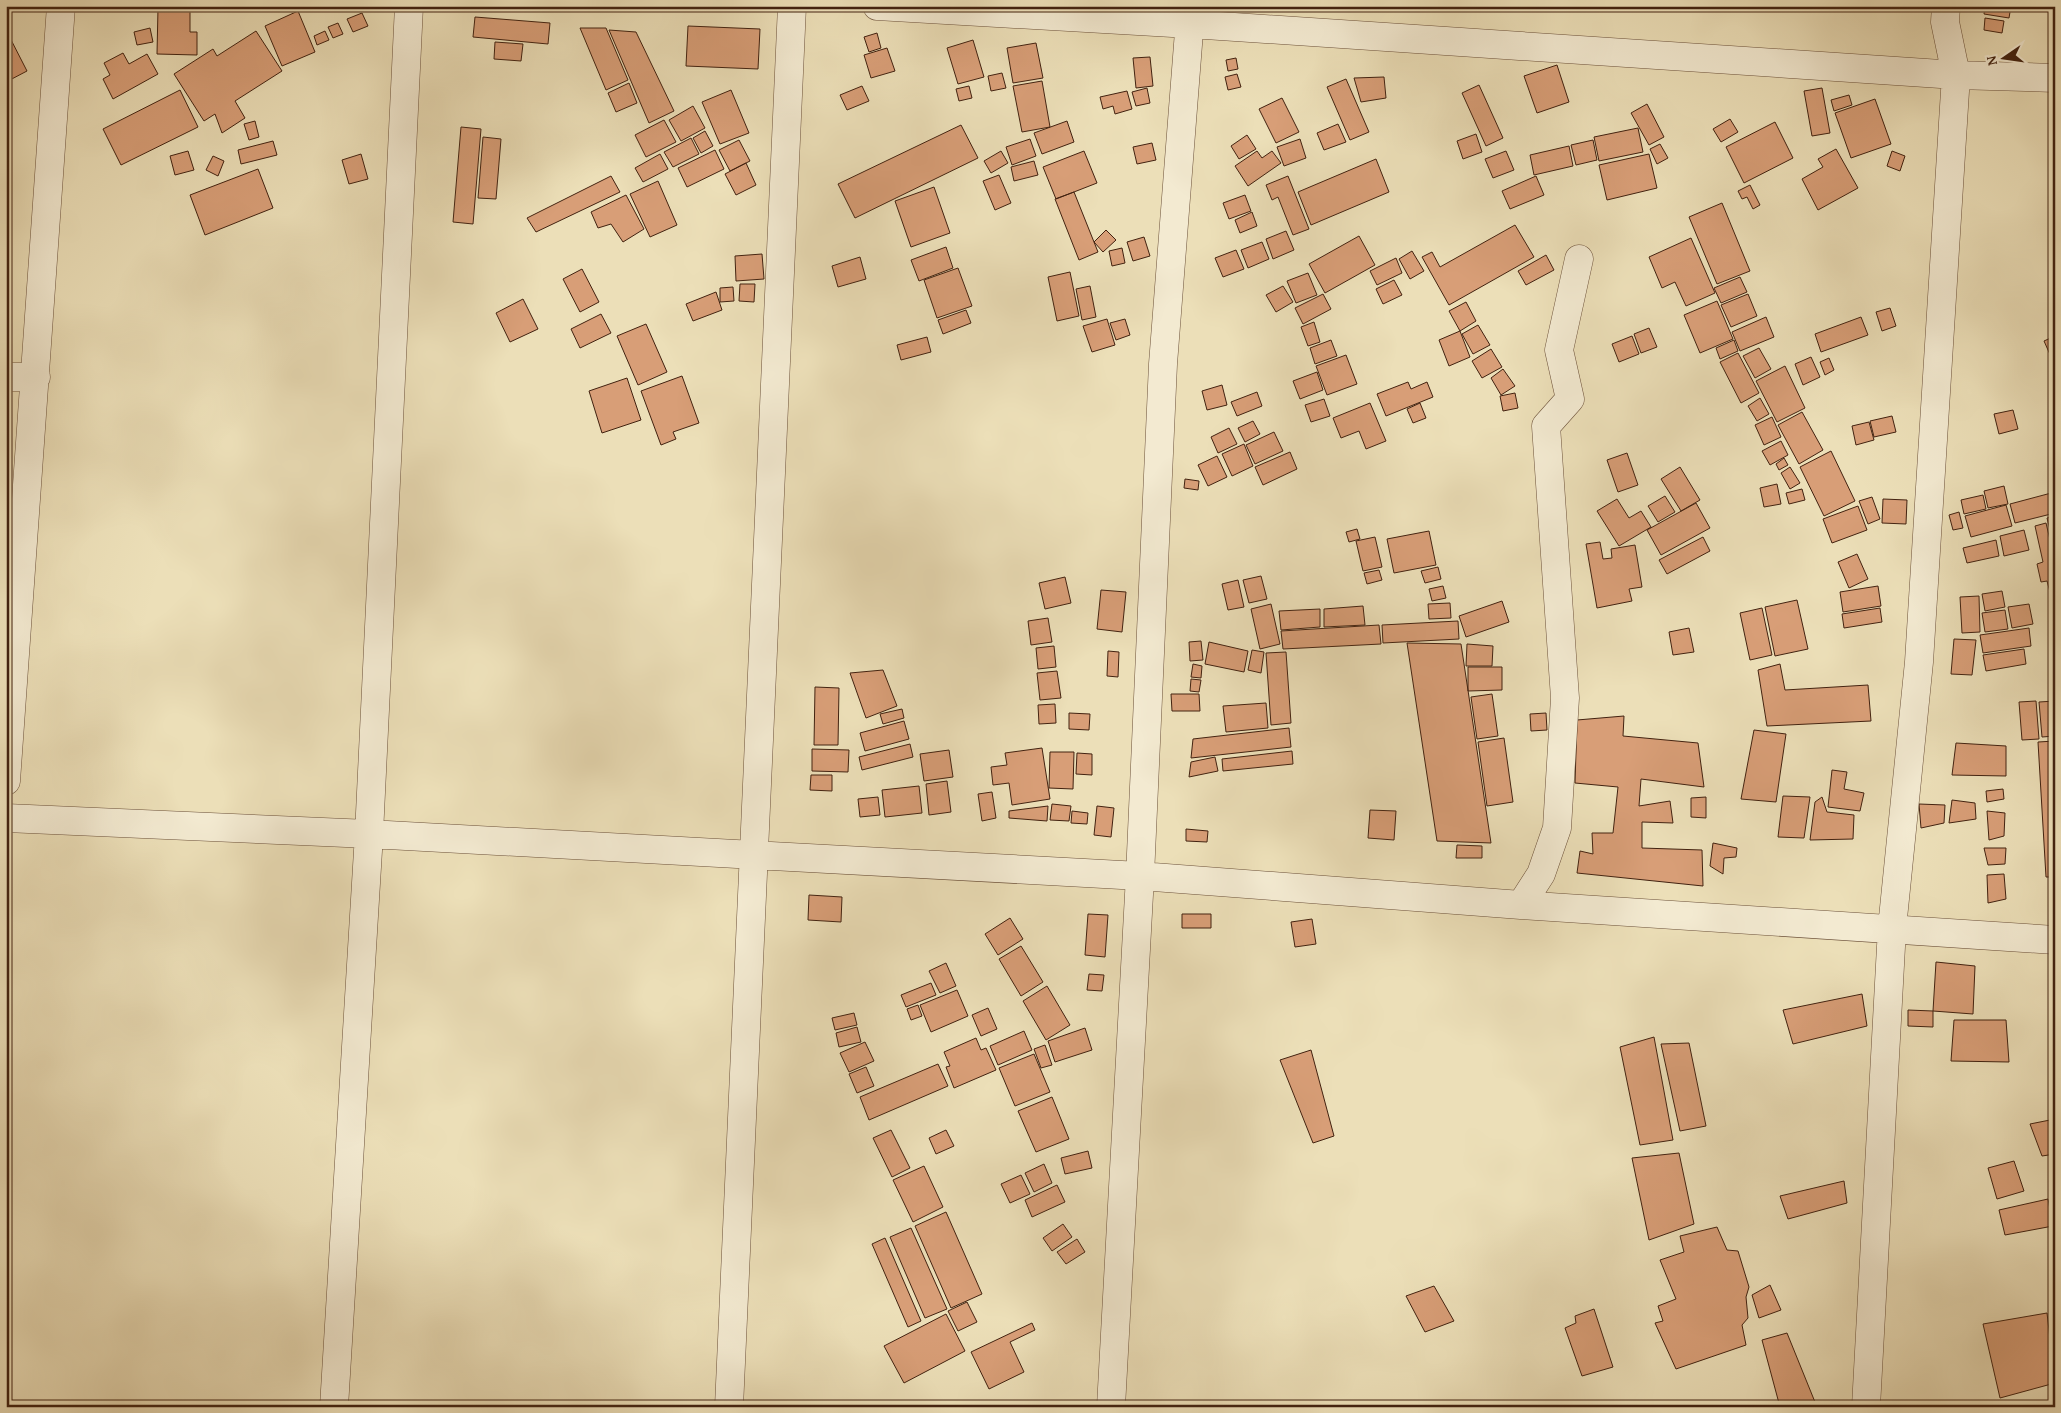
<svg xmlns="http://www.w3.org/2000/svg" width="2061" height="1413" font-family="'Gentium Book Plus',serif">
	<rect width="100%" height="100%" fill="#ecdfb8"/>
	<filter id="stains"><feTurbulence type="fractalNoise" baseFrequency=".004" numOctaves="4"/><feColorMatrix values="0 0 0 0 .2 0 0 0 0 .09 0 0 0 0 .02 0 0 0 .5 -.17"/></filter>
	<radialGradient id="worn" r=".72"><stop offset=".6" stop-color="#630" stop-opacity="0"/><stop offset="1" stop-color="#630" stop-opacity=".3"/></radialGradient>
	<path fill="#d89e77" stroke="#422210" d="M6 6H30L29 11 6 9Z
		M1832 6H1895V9Z
		M1985 6H2011L2009 18 1984 14Z
		M158 8 190 9V32H197V55L157 54Z
		M298 11 315 52 282 66 265 26Z
		M362 13 368 26 353 32 347 19Z
		M475 17 550 23 548 44 473 37Z
		M1985 18 2004 21 2002 33 1984 30Z
		M338 23 343 34 333 38 328 27Z
		M688 26 760 29 758 69 686 66Z
		M150 28 153 42 137 45 134 32Z
		M580 28H606L628 80 606 90Z
		M6 30 27 71 6 82Z
		M609 30 636 32 674 111 649 123Z
		M256 31 282 71 235 101 245 118 222 133 215 114 204 121 174 74 213 49 217 56Z
		M325 31 329 40 317 45 314 36Z
		M877 33 881 48 869 52 864 37Z
		M973 40 984 77 958 84 947 48Z
		M495 42 523 44 521 61 494 59Z
		M1036 43 1043 78 1013 83 1007 48Z
		M887 48 895 71 871 78 864 55Z
		M123 53 129 64 147 54 158 74 113 99 103 79 110 75 104 63Z
		M1150 57 1153 86 1136 88 1133 58Z
		M1236 58 1238 69 1228 71 1226 60Z
		M1557 65 1569 102 1537 113 1524 76Z
		M1002 73 1006 88 991 91 988 76Z
		M1237 74 1241 87 1228 90 1225 77Z
		M1384 77 1386 98 1361 102 1354 78Z
		M1346 79 1369 132 1350 140 1327 87Z
		M1042 81 1050 127 1022 132 1013 86Z
		M629 83 637 103 616 112 608 93Z
		M1479 85 1503 138 1486 146 1462 93Z
		M862 86 869 101 847 110 840 95Z
		M969 86 972 98 959 101 956 89Z
		M1147 88 1150 103 1136 106 1132 92Z
		M1822 88 1830 133 1812 136 1804 91Z
		M180 90 198 127 121 165 103 129Z
		M731 90 749 133 720 144 702 102Z
		M1127 91 1132 109 1115 114 1113 106 1103 109 1100 97Z
		M1849 95 1852 105 1834 111 1831 100Z
		M1282 98 1299 132 1276 143 1259 109Z
		M1875 99 1891 144 1851 158 1835 113Z
		M1647 104 1664 137 1649 145 1631 113Z
		M693 106 705 128 681 141 669 120Z
		M1730 119 1738 132 1721 142 1713 129Z
		M664 120 676 142 646 157 635 135Z
		M255 121 259 137 249 140 244 124Z
		M1067 121 1074 142 1042 154 1034 133Z
		M1775 122 1793 158 1744 183 1726 147Z
		M1338 124 1346 142 1324 150 1317 133Z
		M961 125 978 158 855 218 838 184Z
		M461 127 481 129 473 224 453 222Z
		M1638 128 1643 152 1599 161 1594 137Z
		M705 131 713 146 701 153 693 138Z
		M1476 134 1482 152 1463 159 1457 141Z
		M1247 135 1256 149 1239 159 1231 146Z
		M6 137 10 150 6 151Z
		M483 137 501 139 496 199 478 198Z
		M691 138 699 154 673 167 664 152Z
		M1030 139 1036 156 1012 165 1006 147Z
		M1300 139 1306 158 1284 166 1277 147Z
		M739 140 750 161 730 171 719 150Z
		M1593 140 1597 160 1576 165 1571 145Z
		M273 141 277 155 241 164 238 150Z
		M1152 143 1156 160 1137 164 1133 147Z
		M1660 144 1668 158 1657 164 1650 149Z
		M1569 146 1573 166 1534 175 1530 155Z
		M1836 149 1858 188 1818 210 1802 179 1823 167 1818 159Z
		M715 150 724 169 687 187 678 168Z
		M188 151 194 170 175 175 170 156Z
		M1001 151 1008 163 991 173 984 161Z
		M1084 151 1097 183 1056 199 1043 167Z
		M1257 151 1262 158 1272 151 1281 163 1248 186 1235 166Z
		M1506 151 1514 170 1493 178 1485 159Z
		M1892 151 1905 156 1900 171 1887 166Z
		M361 154 368 179 349 184 342 160Z
		M660 154 668 169 643 182 635 168Z
		M1649 154 1657 188 1607 200 1599 165Z
		M213 156 224 161 218 176 206 170Z
		M1376 159 1389 192 1311 225 1298 192Z
		M1034 161 1038 175 1014 181 1011 167Z
		M746 163 756 185 736 195 725 174Z
		M258 169 273 208 205 235 190 195Z
		M999 175 1011 203 995 210 983 181Z
		M611 176 620 192 536 232 527 218Z
		M1288 176 1309 229 1293 235 1278 197 1272 200 1266 185Z
		M1536 176 1544 195 1510 209 1502 191Z
		M658 181 677 225 650 237 630 194Z
		M1750 185 1760 205 1753 209 1747 197 1742 199 1738 191Z
		M934 187 950 233 911 247 895 201Z
		M1074 192 1098 252 1079 260 1055 199Z
		M626 195 644 229 623 242 611 224 598 228 591 212Z
		M1245 195 1251 211 1229 219 1223 203Z
		M1722 203 1750 271 1717 284 1689 217Z
		M1252 212 1257 226 1240 233 1235 220Z
		M1515 225 1534 257 1449 305 1422 257 1432 252 1440 267Z
		M1106 230 1116 240 1103 252 1094 242Z
		M1286 231 1294 250 1273 259 1266 239Z
		M1359 236 1375 265 1325 293 1309 264Z
		M1144 237 1150 256 1133 261 1127 242Z
		M1691 238 1715 293 1686 306 1675 282 1662 288 1649 257Z
		M1262 242 1269 259 1248 268 1241 250Z
		M946 247 953 268 919 281 911 260Z
		M1122 248 1125 263 1112 266 1109 251Z
		M1236 250 1244 269 1223 277 1215 258Z
		M1412 251 1424 271 1410 279 1399 259Z
		M762 254 764 279 736 281 735 256Z
		M1546 255 1554 270 1526 285 1518 271Z
		M860 257 866 279 838 287 832 266Z
		M1396 258 1402 273 1377 285 1370 271Z
		M958 268 972 306 937 318 924 280Z
		M582 269 599 302 580 312 563 279Z
		M1070 272 1079 316 1057 321 1048 277Z
		M1308 273 1317 295 1296 303 1287 281Z
		M1740 277 1747 292 1721 303 1714 288Z
		M1394 280 1402 295 1383 304 1376 289Z
		M740 284H755L754 302 739 301Z
		M1090 286 1096 317 1082 320 1076 289Z
		M1283 286 1293 302 1276 312 1266 295Z
		M733 287 734 301 720 302V288Z
		M716 292 722 310 693 321 686 304Z
		M1323 294 1331 309 1303 324 1295 308Z
		M1748 294 1757 316 1731 327 1721 305Z
		M523 299 538 329 510 342 496 313Z
		M1717 301 1733 339 1700 353 1684 315Z
		M1466 302 1476 321 1460 331 1449 311Z
		M1890 308 1896 326 1882 331 1876 312Z
		M966 310 971 323 943 334 938 320Z
		M601 314 611 333 580 348 571 329Z
		M1766 317 1774 337 1740 351 1732 332Z
		M1861 317 1868 335 1821 352 1815 334Z
		M1107 319 1115 345 1092 352 1083 326Z
		M1125 319 1130 335 1116 340 1110 323Z
		M1314 322 1320 342 1308 346 1301 327Z
		M646 324 667 372 638 385 617 336Z
		M1478 325 1490 345 1473 354 1462 334Z
		M1649 328 1657 347 1641 353 1634 334Z
		M1460 331 1470 357 1449 366 1439 340Z
		M1632 336 1639 354 1619 362 1612 344Z
		M2055 336V358L2052 359 2044 341Z
		M927 337 931 352 901 360 897 345Z
		M1331 340 1337 356 1315 364 1310 348Z
		M1734 340 1738 351 1720 359 1716 348Z
		M1759 348 1771 369 1755 378 1743 356Z
		M1491 349 1502 367 1482 378 1472 361Z
		M1738 353 1759 393 1741 403 1720 362Z
		M1346 355 1357 384 1327 395 1316 366Z
		M1811 357 1820 377 1803 385 1795 364Z
		M1829 358 1834 370 1825 375 1820 362Z
		M1785 366 1805 408 1777 422 1756 381Z
		M1503 369 1515 386 1501 395 1491 378Z
		M1317 372 1323 390 1300 399 1293 381Z
		M682 376 699 423 673 432 676 439 661 445 641 391Z
		M627 378 641 420 602 433 589 391Z
		M1408 382 1411 389 1427 382 1433 397 1386 416 1377 394Z
		M1222 385 1227 405 1207 410 1202 391Z
		M1257 392 1262 406 1237 416 1231 402Z
		M1515 393 1518 408 1503 411 1500 396Z
		M1760 398 1769 414 1757 421 1748 406Z
		M1324 399 1330 416 1311 422 1305 405Z
		M1370 403 1386 441 1366 449 1359 431 1341 438 1333 418Z
		M1420 403 1426 418 1413 423 1407 409Z
		M2013 410 2018 429 1999 434 1994 414Z
		M1802 412 1823 450 1799 464 1778 425Z
		M1892 416 1896 432 1874 437 1870 421Z
		M1772 417 1781 437 1764 445 1755 425Z
		M1253 421 1260 434 1245 442 1238 428Z
		M1869 422 1874 440 1856 445 1852 426Z
		M1229 428 1237 444 1218 453 1211 437Z
		M1274 432 1283 451 1255 464 1246 445Z
		M1781 441 1788 455 1770 465 1762 451Z
		M1244 444 1253 466 1232 476 1222 454Z
		M1831 451 1855 501 1824 516 1800 467Z
		M1290 452 1297 469 1263 485 1255 467Z
		M1627 453 1638 485 1618 492 1607 460Z
		M1217 456 1227 477 1208 486 1198 465Z
		M1784 458 1788 465 1779 470 1776 464Z
		M1680 467 1700 500 1681 511 1661 479Z
		M1790 467 1800 483 1790 489 1781 473Z
		M1185 479 1199 481 1198 490 1184 488Z
		M1777 484 1781 504 1764 507 1760 488Z
		M2004 486 2008 504 1988 508 1984 491Z
		M1802 489 1805 500 1789 504 1786 493Z
		M2055 492V513L2015 523 2010 504Z
		M1983 495 1986 509 1964 514 1961 500Z
		M1665 496 1675 512 1658 522 1648 506Z
		M1872 497 1880 519 1868 524 1859 501Z
		M1617 499 1629 518 1641 511 1651 527 1619 546 1597 511Z
		M1883 499 1907 500 1906 524 1882 523Z
		M1696 503 1710 528 1661 555 1647 530Z
		M2006 505 2012 526 1971 537 1965 516Z
		M1858 506 1867 530 1832 543 1823 519Z
		M1959 512 1963 528 1953 530 1949 515Z
		M2055 516V549L2047 518Z
		M2046 523 2055 561V611L2047 581 2041 582 2037 564 2043 562 2035 526Z
		M1357 529 1360 539 1349 542 1346 532Z
		M2024 530 2029 550 2004 556 2000 536Z
		M1429 531 1436 565 1394 573 1387 539Z
		M1375 537 1382 567 1363 571 1356 541Z
		M1703 537 1710 551 1667 574 1659 560Z
		M1996 540 1999 556 1967 563 1963 548Z
		M1600 542 1603 559 1612 558 1611 549 1635 545 1642 587 1629 589 1632 601 1597 608 1586 544Z
		M1857 554 1868 579 1849 588 1838 562Z
		M1438 567 1441 579 1425 583 1421 571Z
		M1379 570 1382 580 1367 584 1364 573Z
		M1261 576 1267 599 1249 603 1243 580Z
		M1065 577 1071 603 1045 609 1039 583Z
		M1238 580 1244 607 1228 610 1222 584Z
		M1443 586 1446 598 1432 601 1429 589Z
		M1878 586 1881 606 1843 612 1840 592Z
		M1101 590 1126 592 1122 632 1097 629Z
		M2002 591 2005 607 1985 611 1982 594Z
		M1979 596 1980 632 1962 633 1960 597Z
		M1797 600 1808 649 1775 656 1765 607Z
		M1502 601 1509 622 1466 637 1459 616Z
		M1450 603 1451 618 1429 619 1428 604Z
		M1271 604 1280 644 1260 649 1251 609Z
		M2029 604 2033 624 2012 628 2008 607Z
		M1363 606 1365 625 1324 627V609Z
		M1762 608 1772 655 1750 660 1740 613Z
		M1880 608 1882 622 1844 628 1842 614Z
		M1320 609V627L1281 630 1279 611Z
		M2005 610 2008 629 1985 632 1982 613Z
		M1048 618 1052 642 1031 645 1028 621Z
		M1458 621 1459 639 1383 643 1382 625Z
		M1379 625 1381 644 1283 649 1281 631Z
		M1689 628 1694 652 1673 655 1669 632Z
		M2029 628 2031 646 1983 653 1980 635Z
		M1954 639 1976 640 1972 675 1951 674Z
		M1201 641 1203 660 1190 661 1189 642Z
		M1209 642 1248 651 1244 672 1205 664Z
		M1407 643 1461 644 1491 843 1437 841Z
		M1467 644 1493 646 1492 666H1466Z
		M1054 646 1056 667 1038 669 1036 648Z
		M2024 649 2026 664 1986 671 1983 655Z
		M1252 650 1264 652 1261 673 1248 670Z
		M1108 651 1119 652 1118 677 1107 676Z
		M1286 652 1291 723 1271 725 1266 653Z
		M1193 664 1202 666 1201 678 1191 677Z
		M1780 664 1785 690 1868 685 1871 721 1767 726 1758 670Z
		M1468 667H1502V690L1468 691Z
		M883 670 897 706 866 718 850 673Z
		M1057 671 1061 698 1040 700 1037 673Z
		M1191 679 1201 680 1199 692 1190 691Z
		M815 687 839 688 838 745H814Z
		M1171 694H1199L1200 711H1172Z
		M1492 694 1498 736 1477 739 1471 697Z
		M2036 701 2039 739 2022 740 2019 702Z
		M2055 701V736L2042 737 2039 702Z
		M1266 703 1268 728 1226 732 1223 706Z
		M1055 704 1056 723 1039 724 1038 705Z
		M902 709 904 718 883 724 880 714Z
		M1069 713 1090 714 1089 730 1069 729Z
		M1546 713 1547 730 1531 731 1530 714Z
		M1624 716 1623 736 1698 743 1704 787 1641 779 1639 806 1670 801 1673 823 1642 822V848L1702 850 1703 886 1577 873 1580 851 1593 854 1592 833H1613L1618 787 1575 783 1577 720Z
		M904 721 909 739 865 751 860 733Z
		M1289 728 1291 747 1191 758 1193 739Z
		M1754 730 1786 734 1776 802 1741 799Z
		M1504 738 1513 802 1487 806 1478 742Z
		M2055 741V877H2046L2038 742Z
		M1956 743 2006 746V776L1952 775Z
		M910 744 913 757 862 770 859 757Z
		M1042 748 1050 799 1012 805 1009 783 993 785 991 767 1007 765 1005 753Z
		M812 749 849 750 848 772 812 771Z
		M949 750 953 777 924 781 920 754Z
		M1292 751 1293 764 1223 771 1222 759Z
		M1050 752H1074L1073 789 1049 788Z
		M1077 753 1092 754V775L1076 774Z
		M1215 757 1218 771 1189 777 1191 762Z
		M1832 770 1847 772 1844 789 1864 793 1860 811 1828 807Z
		M811 775H832V791L810 790Z
		M947 781 951 812 929 815 926 784Z
		M919 786 922 813 885 817 882 790Z
		M2003 789 2004 799 1987 802 1986 791Z
		M992 792 996 818 982 821 978 794Z
		M1783 796 1810 797 1804 838 1778 837Z
		M878 797 880 815 860 817 858 799Z
		M1706 797V818L1691 817V798Z
		M1822 797 1827 812 1854 815 1853 839 1810 840 1815 802Z
		M1952 800 1975 803 1976 819 1949 823Z
		M1052 804 1071 806 1069 821 1050 820Z
		M1919 804 1945 805 1944 823 1921 828Z
		M1048 806 1047 821 1009 818V811Z
		M1097 806 1114 808 1111 837 1094 835Z
		M1370 810 1396 811 1394 840 1368 838Z
		M1072 811 1088 813 1087 824 1071 823Z
		M1987 811 2005 813 2004 836 1989 840Z
		M1186 829 1208 831 1207 842 1186 841Z
		M1713 843 1737 848 1736 857 1724 858 1723 874 1710 866Z
		M1457 845 1482 846V858H1456Z
		M1984 848H2006L2005 864 1988 865Z
		M2004 874 2006 899 1988 903 1987 875Z
		M809 895 842 897 841 922 808 920Z
		M1088 914 1108 915 1105 957 1085 955Z
		M1182 914H1211V928H1182Z
		M1010 918 1023 939 998 955 985 934Z
		M1312 919 1316 944 1295 947 1291 922Z
		M1021 946 1043 982 1021 996 999 959Z
		M1936 962 1975 966 1973 1014 1933 1011Z
		M946 963 956 986 940 993 929 971Z
		M1089 974 1104 975 1102 991 1087 990Z
		M931 983 936 995 906 1007 901 995Z
		M1047 986 1070 1025 1046 1040 1023 1001Z
		M957 990 968 1016 931 1032 920 1005Z
		M1862 994 1867 1026 1793 1044 1783 1010Z
		M918 1005 922 1016 911 1020 907 1009Z
		M988 1008 997 1029 981 1036 972 1015Z
		M1908 1010 1933 1011V1027L1908 1026Z
		M854 1013 857 1025 835 1030 832 1018Z
		M1954 1020H2006L2009 1062 1951 1061Z
		M857 1027 861 1042 839 1047 836 1033Z
		M1085 1028 1092 1050 1055 1062 1048 1041Z
		M1024 1031 1032 1050 998 1065 990 1046Z
		M1654 1037 1673 1140 1640 1145 1620 1047Z
		M976 1038 981 1050 986 1048 996 1070 954 1088 946 1067 950 1066 944 1052Z
		M865 1042 874 1061 849 1072 840 1053Z
		M1689 1043 1706 1126 1680 1131 1661 1044Z
		M1045 1045 1052 1065 1041 1068 1034 1049Z
		M1311 1050 1334 1136 1313 1143 1280 1060Z
		M1034 1054 1050 1092 1015 1106 999 1068Z
		M938 1064 948 1086 869 1120 860 1097Z
		M866 1067 874 1086 857 1093 849 1074Z
		M1052 1097 1069 1139 1036 1152 1018 1111Z
		M2055 1119V1154L2042 1156 2030 1124Z
		M891 1130 910 1168 892 1177 873 1138Z
		M946 1130 954 1146 936 1154 929 1138Z
		M1088 1151 1092 1168 1065 1174 1061 1158Z
		M1679 1153 1694 1224 1649 1240 1632 1158Z
		M2014 1161 2024 1191 1997 1199 1988 1168Z
		M1044 1164 1052 1183 1034 1192 1025 1173Z
		M924 1166 943 1207 913 1222 893 1180Z
		M1021 1175 1030 1194 1010 1203 1001 1184Z
		M1844 1181 1847 1203 1788 1219 1780 1196Z
		M1057 1185 1065 1202 1032 1217 1025 1200Z
		M2048 1199 2053 1226 2005 1235 1999 1210Z
		M946 1212 982 1294 951 1308 915 1226Z
		M1063 1224 1072 1237 1052 1251 1043 1238Z
		M1717 1227 1727 1250 1738 1251 1749 1287 1746 1297 1748 1318 1742 1325 1746 1345 1676 1369 1655 1323 1663 1321 1658 1306 1676 1299 1660 1260 1684 1252 1680 1236Z
		M911 1228 947 1309 925 1318 890 1237Z
		M885 1238 921 1321 908 1327 872 1244Z
		M1077 1239 1085 1252 1066 1264 1057 1252Z
		M1770 1285 1781 1310 1759 1318 1752 1295Z
		M1434 1286 1454 1321 1425 1332 1406 1296Z
		M967 1302 977 1322 958 1331 948 1311Z
		M1594 1309 1613 1367 1582 1376 1565 1328 1576 1323 1575 1316Z
		M2047 1313 2055 1383 2000 1398 1983 1324Z
		M946 1314 965 1351 904 1383 884 1346Z
		M1032 1323 1035 1330 1010 1342 1024 1372 989 1389 971 1352Z
		M1787 1333 1817 1407H1780L1762 1340Z"/>
	<g fill="none" stroke-linecap="round" stroke-linejoin="round">
		<g stroke="#6c513a" stroke-width="29">
			<path id="street" d="M877 6 1190 24 1956 75 2055 78
				M6 377H36
				M6 781 61 6
				M6 818 369 834 1140 876 1521 905 2055 940
				M1521 905 1541 874 1557 828 1565 698 1546 426 1570 399 1559 350 1579 259
				M334 1407 369 834 409 6
				M729 1407 792 6
				M1111 1407 1140 876 1163 364 1191 6
				M1866 1407 1892 928 1919 662 1956 75 1945 22 1946 6"/>
		</g>
		<use href="#street" stroke="#f3ead1" stroke-width="28"/>
	</g>
	<rect width="2061" height="1413" fill="none" stroke="#ecdfb8" stroke-width="25"/>
	<rect x="8" y="8" width="2046" height="1398" fill="none" stroke="#422210" stroke-width="2.5"/>
	<rect x="12" y="12" width="2036" height="1388" fill="none" stroke="#422210"/>
	<g transform="translate(2004 58) rotate(257)" stroke="#f3ead1" stroke-width="4" paint-order="stroke">
	<path d="M0-4L9 19L0 12L-9 19Z" fill="#422210"/>
	<text y="-8" font-size="14" font-weight="bold" text-anchor="middle" fill="#422210">N</text>
	</g>
	<rect width="100%" height="100%" filter="url(#stains)"/>
	<rect width="100%" height="100%" fill="url(#worn)"/>
</svg>
